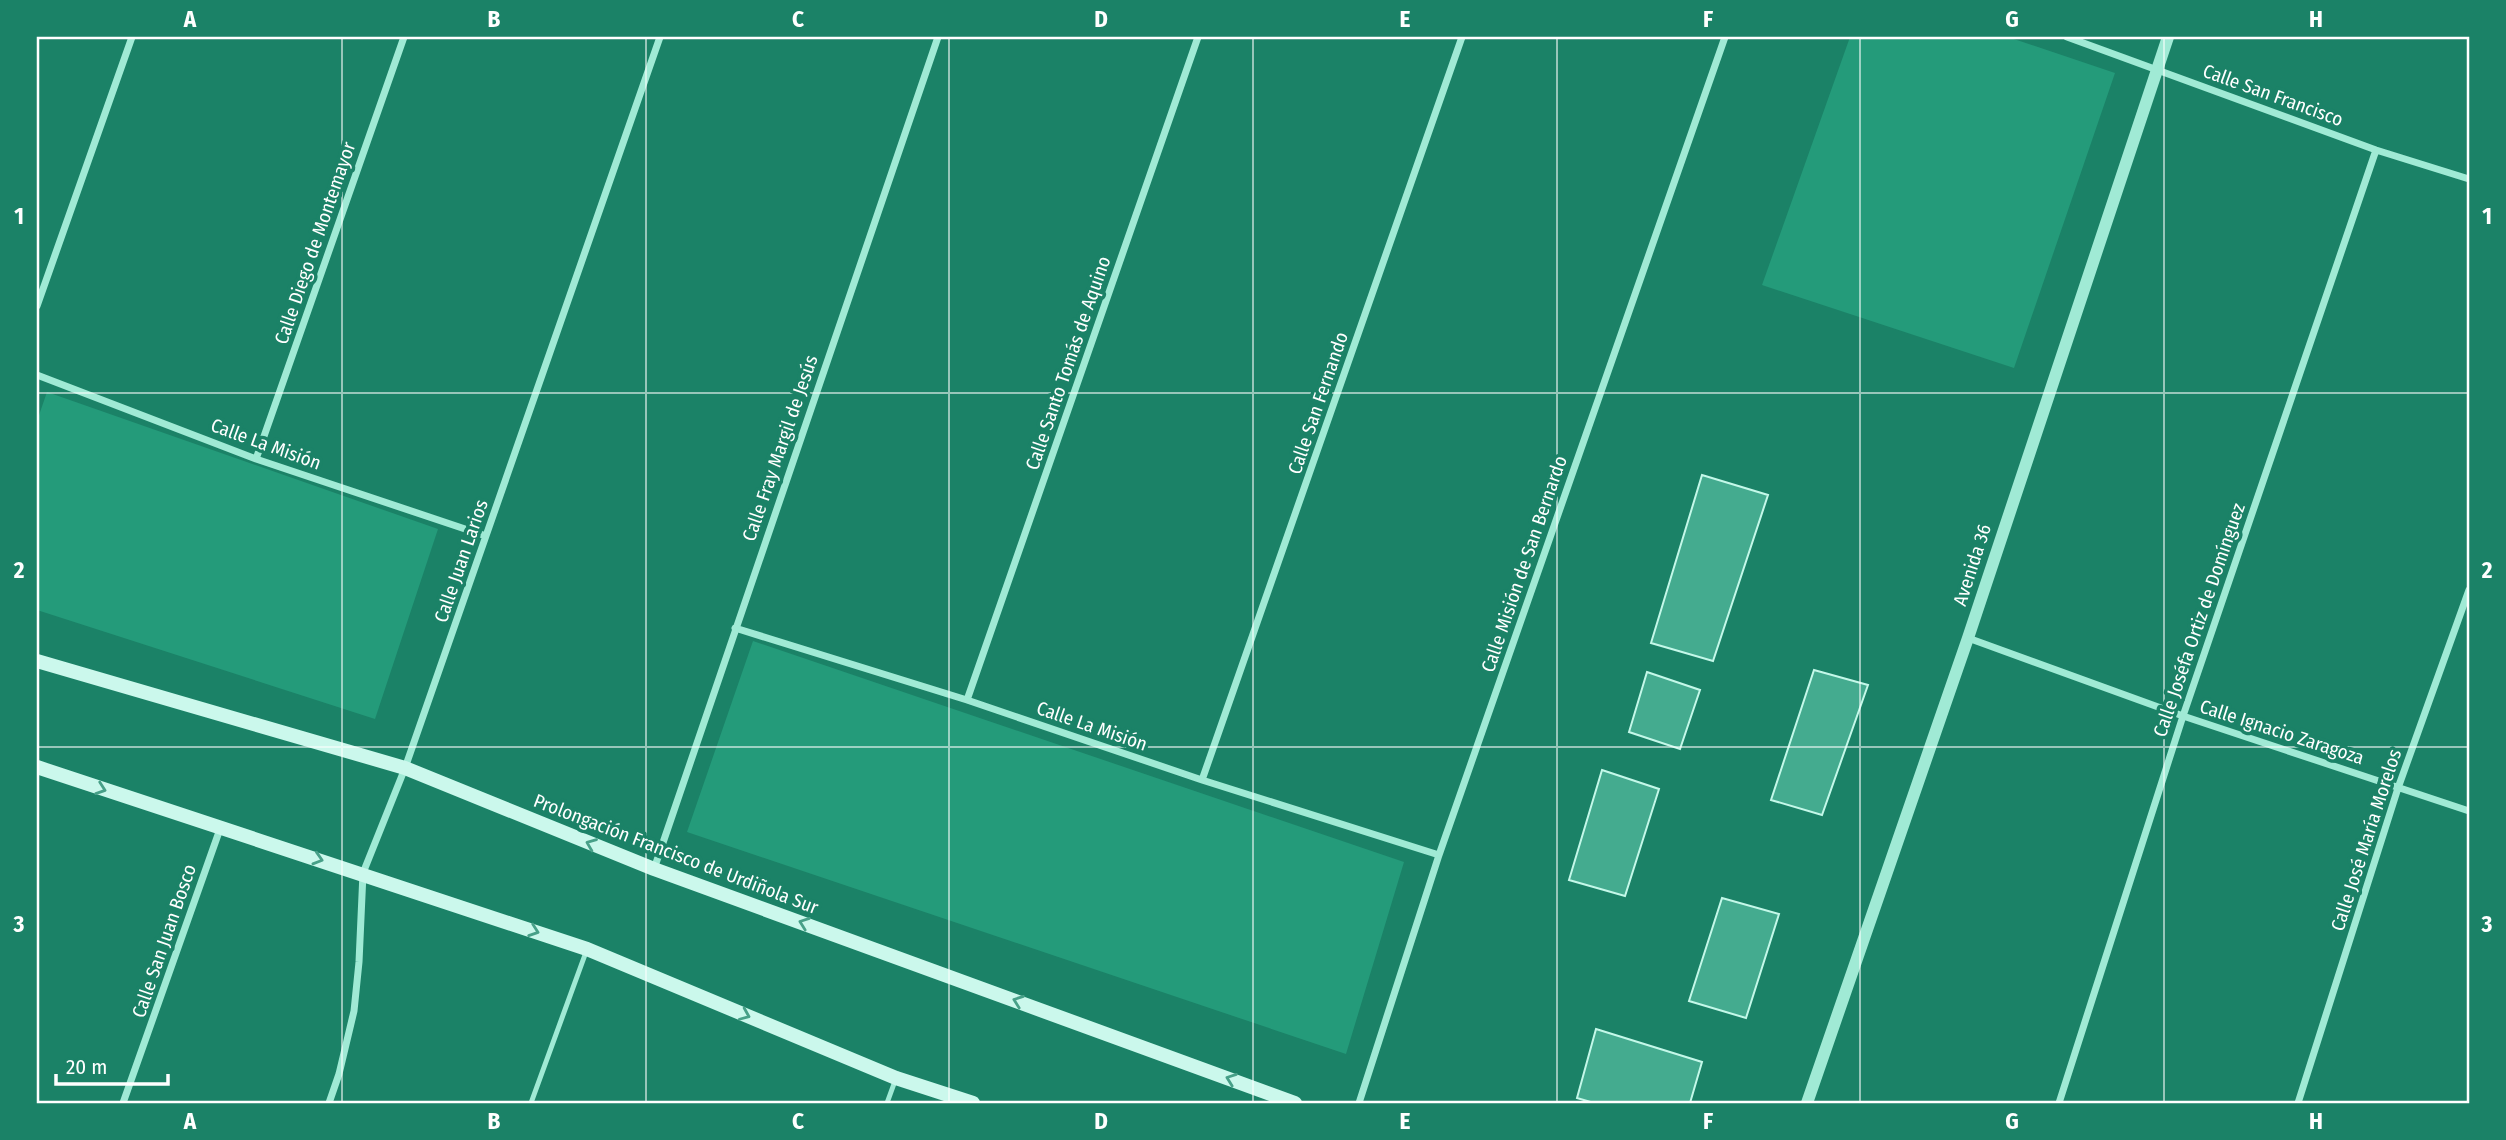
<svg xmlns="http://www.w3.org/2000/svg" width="2506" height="1140" font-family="'Fira Sans Condensed',sans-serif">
	<rect width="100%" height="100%" fill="#1b8267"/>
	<path fill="#249b7a" d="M1850 37H2008L2115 73 2014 368 1762 285Z
		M47 392 438 529 375 719 37 610V421Z
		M753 641 1404 862 1346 1054 687 832Z"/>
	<path fill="#44ab8f" stroke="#c4f8e9" stroke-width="2" d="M1702 475 1768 495 1713 661 1651 643Z
		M1814 670 1868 685 1822 815 1771 800Z
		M1647 672 1700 690 1680 749 1629 732Z
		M1602 770 1659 789 1625 896 1569 880Z
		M1722 898 1779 914 1746 1018 1689 1001Z
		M1596 1029 1702 1062 1690 1103H1594L1577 1098Z"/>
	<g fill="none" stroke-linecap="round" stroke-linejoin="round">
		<path stroke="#a0ead5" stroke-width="5" d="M531 1103 586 952
			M887 1103 895 1081"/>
		<path stroke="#a0ead5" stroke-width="7" d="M2067 37 2376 150 2469 179
			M37 306 132 37
			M37 375 256 459 486 536
			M256 459 404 37
			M735 628 967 700 1202 780 1439 855
			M1968 638 2183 716 2469 811
			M967 700 1198 37
			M1202 780 1462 37
			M654 869 938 37
			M123 1103 220 829
			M329 1103 339 1074 354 1011 359 962 363 873 405 768 660 37
			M1359 1103 1439 855 1725 37
			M2059 1103 2183 716 2376 150
			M2298 1103 2398 788 2469 590"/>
		<path stroke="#a0ead5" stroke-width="12" d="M1807 1103 1968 638 2168 37"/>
		<path stroke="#cbf8ec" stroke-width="14" d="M37 661 405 768 654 869 1295 1103
			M37 767 587 949 896 1078 973 1103"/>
	</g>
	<defs><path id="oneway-chevron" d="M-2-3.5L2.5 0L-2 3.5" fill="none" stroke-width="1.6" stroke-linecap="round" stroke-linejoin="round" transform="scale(1.75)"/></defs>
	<g stroke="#47a088">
		<use href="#oneway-chevron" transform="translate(101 789) rotate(19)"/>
		<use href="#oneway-chevron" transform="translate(591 844) rotate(-158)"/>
		<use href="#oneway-chevron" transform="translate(318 859) rotate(17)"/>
		<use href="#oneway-chevron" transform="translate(804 923) rotate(-160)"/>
		<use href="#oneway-chevron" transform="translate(534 931) rotate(19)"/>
		<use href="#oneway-chevron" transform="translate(1018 1001) rotate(-160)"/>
		<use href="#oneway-chevron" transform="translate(745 1015) rotate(23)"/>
		<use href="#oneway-chevron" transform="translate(1231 1079) rotate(-160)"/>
	</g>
	<path fill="none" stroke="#fff" stroke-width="2" stroke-opacity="0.55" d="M342 37V1103M646 37V1103M949 37V1103M1253 37V1103M1557 37V1103M1860 37V1103M2164 37V1103M37 393H2469M37 747H2469"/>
	<g text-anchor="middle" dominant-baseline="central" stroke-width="7" stroke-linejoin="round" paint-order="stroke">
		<g font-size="19" fill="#fff" stroke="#1b8267">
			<text transform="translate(2273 95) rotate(20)">Calle San Francisco</text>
			<text transform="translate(315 243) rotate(-71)">Calle Diego de Montemayor</text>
			<text transform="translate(1068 363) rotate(-71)">Calle Santo Tomás de Aquino</text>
			<text transform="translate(1318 403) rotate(-71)">Calle San Fernando</text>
			<text transform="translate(266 444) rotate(20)">Calle La Misión</text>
			<text transform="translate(780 448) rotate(-71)">Calle Fray Margil de Jesús</text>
			<text transform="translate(461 561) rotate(-71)">Calle Juan Larios</text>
			<text transform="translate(1524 564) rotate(-71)">Calle Misión de San Bernardo</text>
			<text transform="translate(1972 565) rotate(-72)">Avenida 36</text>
			<text transform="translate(2199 620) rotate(-71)">Calle Joséfa Ortiz de Domínguez</text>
			<text transform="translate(1092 726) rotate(19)">Calle La Misión</text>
			<text transform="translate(2282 732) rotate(18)">Calle Ignacio Zaragoza</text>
			<text transform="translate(2366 840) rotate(-72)">Calle José María Morelos</text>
			<text transform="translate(676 854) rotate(21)">Prolongación Francisco de Urdiñola Sur</text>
			<text transform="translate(164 941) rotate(-71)">Calle San Juan Bosco</text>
		</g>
	</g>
	<rect width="2506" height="1140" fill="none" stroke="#1b8267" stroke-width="77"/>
	<path d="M56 1074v10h112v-10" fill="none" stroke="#ffffff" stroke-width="3.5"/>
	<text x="66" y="1074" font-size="21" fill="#ffffff" stroke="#1b8267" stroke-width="5" paint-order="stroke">20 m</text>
	<rect x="38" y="38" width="2430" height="1064" fill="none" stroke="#fff" stroke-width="2.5"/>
	<g font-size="23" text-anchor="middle" font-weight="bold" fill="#fff">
		<text x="190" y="27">A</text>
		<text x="494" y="27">B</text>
		<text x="798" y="27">C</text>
		<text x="1101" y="27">D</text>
		<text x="1405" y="27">E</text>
		<text x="1708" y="27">F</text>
		<text x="2012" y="27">G</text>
		<text x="2316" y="27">H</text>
		<text x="19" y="224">1</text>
		<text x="2487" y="224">1</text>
		<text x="19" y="578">2</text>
		<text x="2487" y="578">2</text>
		<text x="19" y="932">3</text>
		<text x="2487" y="932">3</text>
		<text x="190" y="1129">A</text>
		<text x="494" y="1129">B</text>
		<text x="798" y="1129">C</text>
		<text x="1101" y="1129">D</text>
		<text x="1405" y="1129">E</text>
		<text x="1708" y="1129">F</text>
		<text x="2012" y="1129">G</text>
		<text x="2316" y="1129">H</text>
	</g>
</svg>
